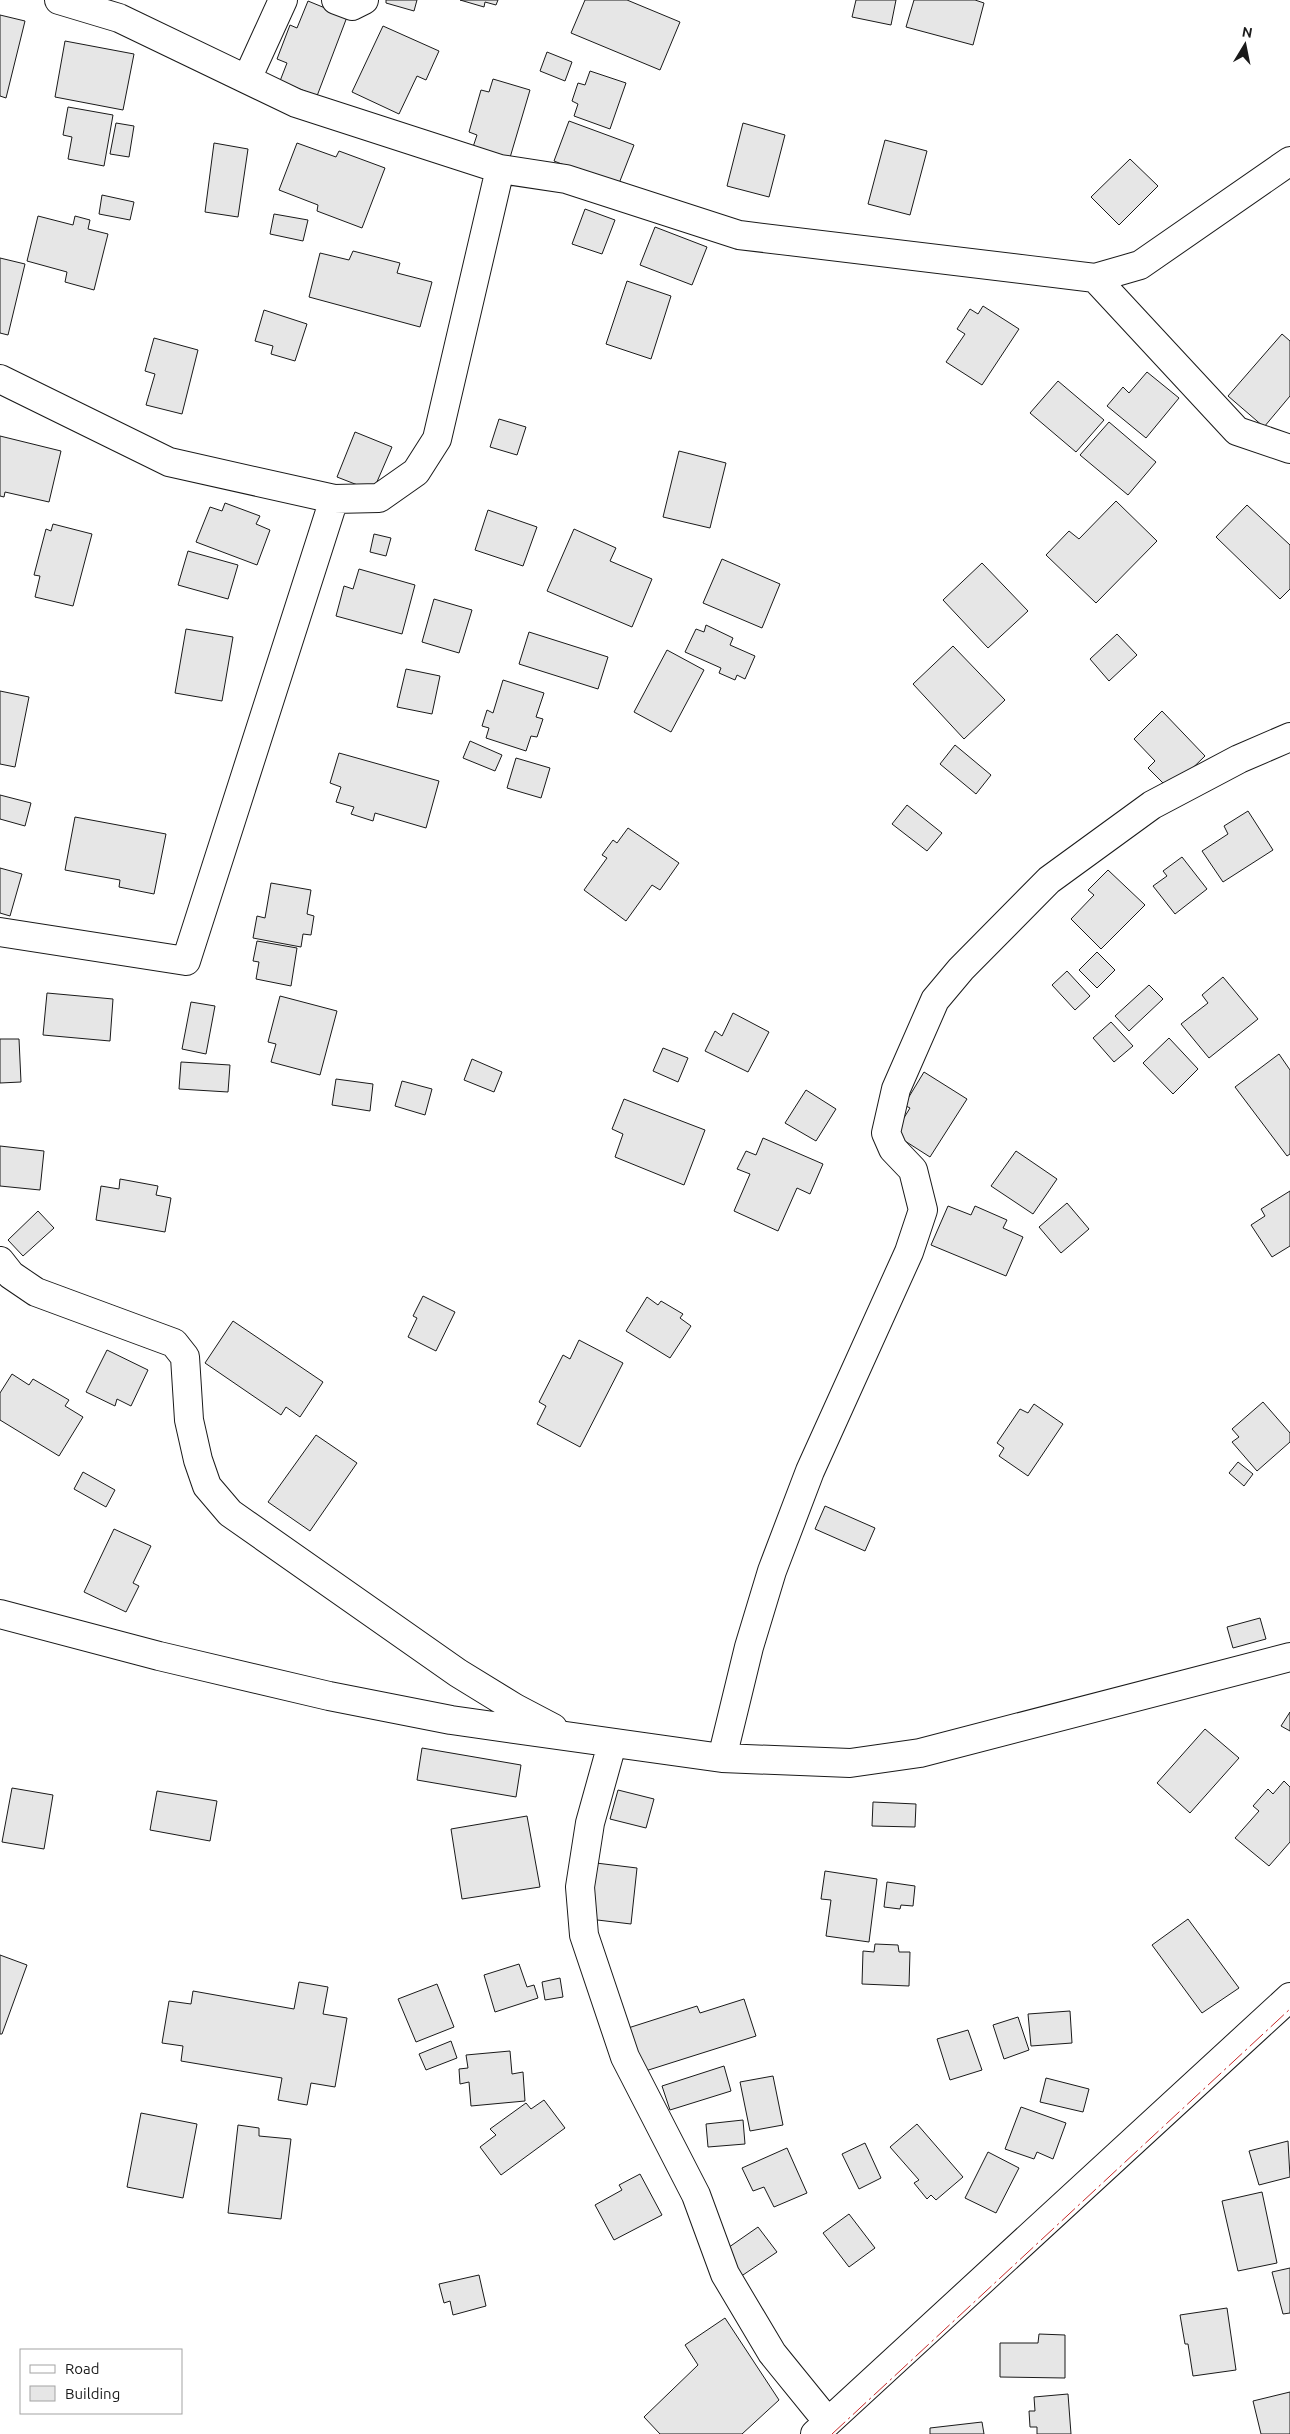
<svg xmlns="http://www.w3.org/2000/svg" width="1290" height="2434" font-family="Ubuntu,sans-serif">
	<rect width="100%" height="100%" fill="#fff"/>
	<path fill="#e6e6e6" stroke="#1a1a1a" d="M386 0H417L414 11 386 3Z
		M460 0H498L496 5 485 2 484 7Z
		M585 0H627L680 22 660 70 571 33Z
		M856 0H896L891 25 852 17Z
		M914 0H975L984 3 973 45 906 27Z
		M308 1 347 17 317 96 280 81 287 63 277 59 290 25 297 28Z
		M0 15 25 21 6 98 0 96Z
		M383 26 439 51 426 80 417 76 399 114 352 92Z
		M65 41 134 54 123 110 55 97Z
		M547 52 572 62 565 81 540 71Z
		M590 71 626 83 610 129 574 116 578 104 572 101 578 83 585 85Z
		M493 79 530 90 509 161 472 150 477 135 469 132 481 90 489 92Z
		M68 107 113 115 104 166 68 159 72 137 63 135Z
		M569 121 634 145 618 186 554 161Z
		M116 123 134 126 129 157 110 154Z
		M743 123 785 135 769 197 727 186Z
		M885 140 927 151 910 215 868 204Z
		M214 143 248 149 238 217 205 212Z
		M297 143 336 157 339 151 385 168 362 228 317 211 318 205 279 190Z
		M1130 159 1158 186 1119 225 1091 197Z
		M102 195 134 202 130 220 99 214Z
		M585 209 615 220 602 254 572 244Z
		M274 214 308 220 303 241 270 234Z
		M38 216 73 225 75 216 90 220 88 229 108 234 94 290 65 282 67 272 27 261Z
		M655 227 707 247 692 285 640 265Z
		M353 251 400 263 397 273 432 282 420 327 309 297 320 253 349 260Z
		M0 258 25 264 8 335 0 333Z
		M627 281 671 296 651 359 606 344Z
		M983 306 1019 329 982 385 946 362 965 334 957 329 970 309 978 314Z
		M264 310 307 324 295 361 271 354 273 346 255 341Z
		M1282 334 1290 341V396L1264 427 1228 396Z
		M154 338 198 350 182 414 146 405 155 374 145 371Z
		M1147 372 1179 398 1146 438 1107 406 1123 387 1129 393Z
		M1058 381 1104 420 1076 452 1030 413Z
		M499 419 526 427 517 455 490 447Z
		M1109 422 1156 462 1128 495 1080 455Z
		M355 432 392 447 373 491 337 477Z
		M0 436 61 451 49 502 5 492 4 497 0 496Z
		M679 451 726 463 710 528 663 517Z
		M1116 501 1157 541 1096 603 1046 555 1069 531 1079 539Z
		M225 503 260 516 256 524 270 530 257 565 196 542 210 507 222 511Z
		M1247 505 1290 545V589L1280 599 1216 537Z
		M488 510 537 527 523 566 475 550Z
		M53 524 92 534 73 606 35 597 40 576 34 575 46 529 51 531Z
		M574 529 616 548 610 561 652 579 632 627 547 591Z
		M374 534 391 538 386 556 370 552Z
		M188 551 238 565 228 599 178 585Z
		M722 559 780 584 762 628 703 603Z
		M982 563 1028 611 988 648 943 600Z
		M359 569 415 585 402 634 336 616 344 586 353 589Z
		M434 599 472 610 459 653 422 642Z
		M706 625 733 638 730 645 755 656 745 679 737 675 735 680 719 673 721 668 685 652 696 629 704 632Z
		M186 629 233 637 222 701 175 693Z
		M529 632 608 657 598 689 519 664Z
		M1117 634 1137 655 1109 681 1090 659Z
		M953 646 1005 700 964 739 913 684Z
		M667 650 704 670 671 732 634 712Z
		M406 669 440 676 432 714 397 707Z
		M503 680 544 693 536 717 543 719 537 737 531 736 526 751 486 738 489 728 482 726 487 710 493 713Z
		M0 691 29 697 15 767 0 764Z
		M1162 711 1205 756 1170 790 1148 768 1155 761 1134 739Z
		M470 741 502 755 495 771 463 758Z
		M955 745 991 775 976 794 940 764Z
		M339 753 439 781 426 828 375 813 373 821 351 814 354 807 336 802 341 787 330 783Z
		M516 758 550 768 541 798 507 788Z
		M0 795 31 803 25 826 0 819Z
		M907 805 942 833 927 851 892 824Z
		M1248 811 1273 850 1223 882 1202 851 1228 834 1224 826Z
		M75 817 166 834 154 894 119 887 120 880 65 870Z
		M628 828 679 863 660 890 652 885 626 921 584 890 607 858 602 855 613 840 617 843Z
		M1182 857 1207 889 1175 914 1153 886 1167 876 1163 871Z
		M0 868 22 874 10 916 0 913Z
		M1108 870 1145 905 1101 949 1071 919 1094 895 1088 890Z
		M271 883 311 890 307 914 314 916 311 935 303 934 301 947 253 938 257 916 265 918Z
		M257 941 297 948 291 986 256 979 259 962 253 961Z
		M1097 952 1115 970 1097 988 1079 970Z
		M1067 971 1090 996 1075 1010 1052 985Z
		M1223 977 1258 1019 1209 1058 1181 1024 1208 1003 1202 995Z
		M1149 985 1163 999 1129 1031 1115 1016Z
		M47 993 113 999 110 1041 43 1035Z
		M280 996 337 1011 320 1075 271 1062 276 1044 268 1042Z
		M191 1002 215 1006 206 1054 182 1049Z
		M733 1013 769 1032 748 1072 705 1051 715 1031 722 1036Z
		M1111 1022 1133 1046 1114 1062 1093 1038Z
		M1169 1038 1198 1069 1173 1094 1143 1063Z
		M0 1039H19L21 1082 0 1083Z
		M663 1048 688 1058 678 1082 653 1071Z
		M1279 1054 1290 1070V1154L1287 1156 1235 1087Z
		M472 1059 502 1072 494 1092 464 1080Z
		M181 1062 230 1065 228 1092 179 1089Z
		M924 1072 967 1099 930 1157 894 1134 910 1108 904 1105Z
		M336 1079 373 1084 370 1111 332 1105Z
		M402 1081 432 1089 425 1115 395 1106Z
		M806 1090 836 1109 816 1141 785 1123Z
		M624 1099 705 1130 684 1185 615 1157 623 1134 612 1129Z
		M763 1138 823 1164 810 1194 797 1188 778 1231 734 1211 750 1174 737 1169 746 1151 756 1155Z
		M0 1146 44 1151 40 1190 0 1186Z
		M1016 1151 1057 1179 1033 1214 991 1186Z
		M120 1179 158 1186 156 1195 171 1198 165 1232 96 1220 101 1186 119 1189Z
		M1290 1191V1246L1272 1257 1251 1225 1265 1216 1261 1209Z
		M1067 1203 1089 1229 1061 1253 1039 1227Z
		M948 1206 971 1215 975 1206 1007 1220 1003 1228 1023 1237 1006 1276 931 1245Z
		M38 1211 54 1228 23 1256 8 1240Z
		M423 1296 455 1312 436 1351 408 1337 417 1318 413 1316Z
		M647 1297 658 1305 661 1301 683 1314 680 1318 691 1326 670 1358 626 1331Z
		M233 1321 323 1382 300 1417 286 1407 281 1415 205 1363Z
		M579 1340 623 1363 580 1447 537 1424 546 1406 539 1402 563 1355 570 1359Z
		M107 1350 148 1370 131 1406 117 1399 115 1406 86 1392Z
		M12 1374 29 1385 33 1379 69 1400 65 1406 83 1417 59 1456 0 1420V1393Z
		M1263 1402 1290 1433V1442L1257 1471 1232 1442 1239 1437 1232 1429Z
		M1034 1404 1063 1424 1028 1476 999 1456 1004 1448 997 1443 1020 1409 1028 1413Z
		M316 1435 357 1463 310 1531 268 1502Z
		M1238 1462 1253 1474 1244 1486 1229 1473Z
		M83 1472 115 1490 106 1507 74 1489Z
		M825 1506 875 1528 865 1551 815 1529Z
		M114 1529 151 1546 133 1583 139 1586 126 1612 84 1592Z
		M1260 1618 1266 1639 1233 1648 1227 1627Z
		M1290 1712V1731L1281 1726Z
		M1205 1729 1239 1758 1190 1813 1157 1783Z
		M422 1748 521 1765 516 1797 417 1780Z
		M1284 1781 1290 1787V1842L1269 1866 1235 1838 1259 1811 1253 1806 1268 1789 1273 1794Z
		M12 1788 53 1795 44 1849 2 1842Z
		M618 1790 654 1799 646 1828 610 1819Z
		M157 1791 217 1801 210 1841 150 1830Z
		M873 1802 916 1804 915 1827 872 1826Z
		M527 1816 540 1887 462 1899 451 1829Z
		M596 1863 637 1868 631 1924 589 1919Z
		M825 1871 877 1879 869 1942 826 1936 831 1900 821 1899Z
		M887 1882 915 1886 913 1906 901 1905 900 1909 884 1907Z
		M1188 1919 1239 1988 1202 2013 1152 1945Z
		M875 1944 898 1945 899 1952H910L909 1986 862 1984 863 1951 874 1952Z
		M0 1955 27 1965 2 2034H0Z
		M519 1964 527 1987 534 1985 538 1998 495 2012 484 1975Z
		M560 1978 563 1997 545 2000 542 1982Z
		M299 1982 328 1987 323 2014 347 2018 335 2087 311 2083 307 2105 278 2100 282 2078 181 2061 183 2046 162 2043 169 2001 191 2004 193 1991 294 2009Z
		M437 1984 454 2027 416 2042 398 1999Z
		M744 1999 756 2036 639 2073 625 2029 697 2006 700 2013Z
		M1070 2011 1072 2043 1031 2046 1028 2014Z
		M1018 2017 1029 2050 1004 2059 993 2025Z
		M968 2030 982 2070 950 2080 937 2039Z
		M451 2041 457 2058 426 2070 419 2054Z
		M510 2051 512 2074 523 2072 525 2101 471 2106 469 2082 460 2084 459 2069 468 2068 466 2055Z
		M724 2066 731 2091 670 2110 662 2086Z
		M773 2076 783 2125 750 2131 740 2082Z
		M1046 2078 1089 2089 1083 2112 1040 2102Z
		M544 2100 565 2128 501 2175 480 2147 496 2135 490 2129 526 2103 531 2109Z
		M1021 2107 1066 2123 1053 2159 1037 2152 1034 2159 1005 2149Z
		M141 2113 197 2124 183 2198 127 2187Z
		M743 2120 745 2144 708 2147 706 2124Z
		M917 2124 963 2177 936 2200 931 2195 927 2199 914 2183 919 2180 890 2147Z
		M238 2125 259 2128V2136L291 2139 281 2219 228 2213Z
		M1288 2141 1290 2177 1259 2185 1249 2151Z
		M865 2143 881 2178 859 2189 842 2154Z
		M787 2148 807 2193 774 2207 764 2187 753 2191 742 2168Z
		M988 2152 1019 2168 996 2213 965 2198Z
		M640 2174 662 2215 614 2240 595 2205 622 2190 619 2185Z
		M1262 2192 1277 2263 1238 2271 1222 2201Z
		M849 2214 875 2248 849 2267 823 2233Z
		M758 2227 777 2252 740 2277 722 2252Z
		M1290 2268V2313L1283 2314 1272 2272Z
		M479 2275 486 2306 453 2315 450 2301 444 2303 439 2284Z
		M1227 2308 1236 2370 1193 2376 1188 2344H1185L1180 2315Z
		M725 2318 779 2400 742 2434H660L644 2417 698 2365 685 2345Z
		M1039 2334 1065 2335V2378L1000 2377V2343H1038Z
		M1290 2392V2434H1261L1253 2401Z
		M1068 2394 1071 2434H1037V2427H1030L1029 2411H1035L1034 2397Z
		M982 2422 984 2434H930V2428Z"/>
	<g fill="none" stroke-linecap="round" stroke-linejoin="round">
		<g stroke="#1a1a1a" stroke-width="30">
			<path id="minor" d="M59 0 119 18 296 103 500 169 566 179 739 235 1095 278 1140 265 1290 161
				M336 0 352 6 364 0
				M247 79 283 0
				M1095 278 1237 431 1290 449
				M0 379 169 462 334 499 379 498 416 472 437 439 500 169
				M0 932 186 961 334 499
				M0 1261 11 1275 36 1292 174 1343 185 1357 189 1420 198 1460 207 1486 230 1513 458 1673 515 1708 553 1728
				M0 1614 159 1656 329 1696 451 1720 722 1758 850 1763 920 1753 1290 1657
				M612 1744 590 1823 580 1887 584 1935 625 2057 696 2195 725 2274 772 2353 828 2422
				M722 1758 749 1647 772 1571 810 1471 909 1252 923 1210 913 1170 893 1149 886 1133 896 1089 935 1000 961 969 1049 880 1152 805 1239 759 1290 737
				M815 2434 1290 1997"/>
		</g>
		<use href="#minor" stroke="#fff" stroke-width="28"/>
		<path stroke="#c62828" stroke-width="1" stroke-dasharray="18 4 2.5 4" stroke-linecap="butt" d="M832 2434 1290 2009"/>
	</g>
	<rect x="20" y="2349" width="162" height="65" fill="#ffffff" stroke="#a3a3a3"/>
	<rect x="30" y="2365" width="25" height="8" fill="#ffffff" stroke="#a3a3a3"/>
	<text x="65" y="2374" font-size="15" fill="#1a1a1a">Road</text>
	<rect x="30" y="2386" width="25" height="15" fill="#e6e6e6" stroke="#a3a3a3"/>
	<text x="65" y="2399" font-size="15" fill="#1a1a1a">Building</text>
	<g transform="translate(1245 45) rotate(10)" stroke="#ffffff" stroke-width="4" paint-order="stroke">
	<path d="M0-4L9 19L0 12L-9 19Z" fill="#1a1a1a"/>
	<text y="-8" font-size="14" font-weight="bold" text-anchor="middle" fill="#1a1a1a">N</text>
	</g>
</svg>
